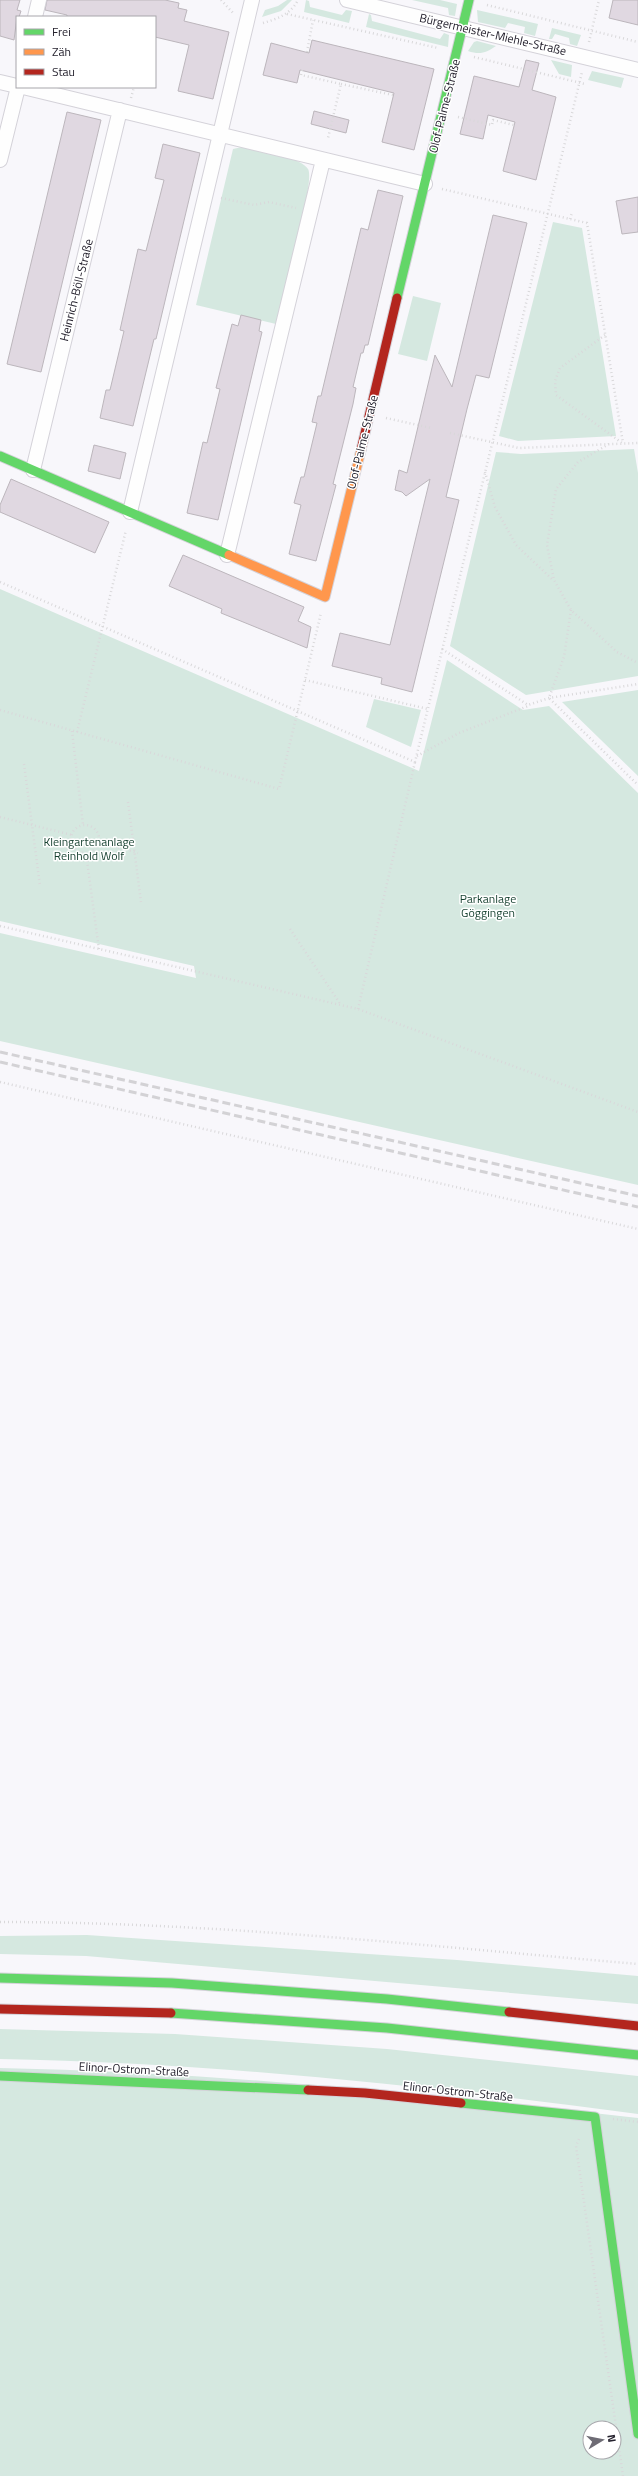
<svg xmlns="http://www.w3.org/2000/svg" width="638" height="2476" font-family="'Titillium Web',sans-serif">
	<rect width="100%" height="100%" fill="#f8f7fb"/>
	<path fill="#d5e8e0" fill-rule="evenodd" d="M287 0H292L281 11 262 17 265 10 278 6Z
		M306 0 309 1 310 7 342 15 346 10 352 11 349 23 304 12Z
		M412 0H440L457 4 455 16 449 15 448 8Z
		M477 10 538 24 535 36 524 33 525 27 508 23 505 28 478 22Z
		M369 14 371 15 372 21 440 39 444 33 449 35 448 47 366 27Z
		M552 28 581 35 577 46 570 44 569 38 555 34 552 39H549Z
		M477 41 496 46C486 53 480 55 468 51L474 42Z
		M551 60 572 65 571 77 559 74Z
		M592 71 624 78 621 88 588 80Z
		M242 147C258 151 299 156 308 169 316 181 281 302 276 324L196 305 233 149Z
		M553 222 582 228 616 436 518 441 499 436Z
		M413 296 441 303 427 361 398 354Z
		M634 449 638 473V676L526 695 450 646 496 452 521 454Z
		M0 589 419 771 447 660 523 710 549 706 638 793V1185L0 1041V933L196 978 194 966 0 921Z
		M638 690V776L562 702Z
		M374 699 421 710 411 747 366 727Z
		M87 1935 457 1960 638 1976V2004L86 1956 0 1954V1936Z
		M0 2029 175 2034 387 2049 638 2076V2114C426 2086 214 2063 0 2059Z
		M0 2068C213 2072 426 2094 638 2118V2476H0ZM590 2428H614V2452H590Z"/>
	<path fill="#e0d8e1" stroke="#bcb6bc" d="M0 0H20L17 10 21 11 19 17H17L14 40 0 36Z
		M47 0H165L179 3 178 8 187 10 184 21 229 32 213 99 178 91 189 45 155 37V17H67V15L45 10Z
		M613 0H638V25L609 18Z
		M312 40 434 69 414 150 382 142 394 93 300 70 297 83 263 75 271 43 309 53Z
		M526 60 539 63 532 90 556 97 536 180 503 171 515 122 488 115 483 139 460 134 474 76 519 87Z
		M314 111 349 120 346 133 311 124Z
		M67 112 101 120 41 372 7 364Z
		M163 144 200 153 156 339H154L133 426 100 418 106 390H110L124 331 120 330 138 249 146 251 164 180 155 178Z
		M378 190 403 196 368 345H365L363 353H361L353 387 356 388 353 404 333 484 336 485 316 561 289 554 301 505 294 503 301 477H304L317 423 312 422 318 396H321L361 228 368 230Z
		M638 197V232L622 234 616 201Z
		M493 215 527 223 489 378 476 375 467 409 446 497 459 500 412 692 381 684 382 678 332 666 340 633 390 645 430 479 406 496 402 492 395 490 399 470 407 473 435 355 452 387Z
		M241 315 261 320 259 331 262 332 218 520 187 513 203 442 207 443 220 389 216 388 232 324 238 326Z
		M94 445 126 453 120 479 88 471Z
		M11 479 109 522 95 553 0 512V505Z
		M183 555 304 607 298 621 311 627 307 648 221 613 222 609 169 586Z"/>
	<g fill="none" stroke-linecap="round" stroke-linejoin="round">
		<g stroke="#d4d2d9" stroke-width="16">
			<path id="street" d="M347 0 638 70
				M35 17 39 0
				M0 82 17 86
				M23 87 425 184
				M0 160 18 87
				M33 470 120 110
				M130 512 252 0
				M227 555 323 160"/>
		</g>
		<g stroke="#d4d2d9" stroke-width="11">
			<path id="fast" d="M397 298 469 0
				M0 456 229 555
				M0 1978 172 1983 387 1999 509 2012
				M171 2013 387 2028 638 2055
				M0 2076 308 2090
				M461 2103 595 2117 638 2434"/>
		</g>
		<g stroke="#d4d2d9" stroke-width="11">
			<path id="slow" d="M229 555 325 597 361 450"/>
		</g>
		<g stroke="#d4d2d9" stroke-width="11">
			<path id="jam" d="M361 450 397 298
				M0 2009 171 2013
				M509 2012 638 2026
				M308 2090 365 2093 461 2103"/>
		</g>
		<path stroke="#d9d8da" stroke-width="2.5" stroke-dasharray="1 3" stroke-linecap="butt" d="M221 0 234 14
			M487 5 638 42
			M287 14 438 48
			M263 23C277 19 291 14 298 0
			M589 42 599 0
			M307 52 313 20
			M474 57 585 84
			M302 70 301 75 341 84 328 138
			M341 84 393 95
			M131 98 134 87
			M458 117 492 125 493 120 514 125
			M442 189 587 223 623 443
			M221 198 254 205 269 202 296 208
			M570 219 572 213
			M605 335 560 368 555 381 556 395 622 443
			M386 418 431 428
			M450 433 519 448 638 443
			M609 444 578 462 556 489 547 545 554 580 571 610 617 652 638 663
			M485 472 495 507 516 545 553 580
			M0 582 415 762 582 72
			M571 610 564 657 549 698 638 785
			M442 649 528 705 549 698 638 684
			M305 680 428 709
			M0 710 279 789 321 613
			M72 731 83 825
			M77 732 126 530
			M417 756 459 733 528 706
			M24 764 40 886
			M128 802 141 902
			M0 817 72 835
			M71 839a14 14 0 1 1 28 0a14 14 0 1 1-28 0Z
			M99 842 138 853
			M86 853 99 950
			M0 926 358 1009 638 1112
			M290 929 341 1005
			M358 1009 415 762
			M0 1082 638 1229
			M0 1922C213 1922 426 1946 638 1964
			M613 2119 638 2122
			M579 2139 576 2146 623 2476"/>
		<use href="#street" stroke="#fefefe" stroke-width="14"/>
		<use href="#fast" stroke="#63d668" stroke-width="9"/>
		<use href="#slow" stroke="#ff974d" stroke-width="9"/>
		<use href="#jam" stroke="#b3261e" stroke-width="9"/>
		<path stroke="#d3d2d5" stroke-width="3" stroke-dasharray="8 4" stroke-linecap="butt" d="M0 1052 638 1196
			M0 1062 638 1207"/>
	</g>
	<g text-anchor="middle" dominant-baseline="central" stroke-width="3" stroke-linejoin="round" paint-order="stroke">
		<g font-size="12" fill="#24212d" stroke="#fff">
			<text transform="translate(493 34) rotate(13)">Bürgermeister-Miehle-Straße</text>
			<text transform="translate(444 106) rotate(-76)">Olof-Palme-Straße</text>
			<text transform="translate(76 290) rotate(-76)">Heinrich-Böll-Straße</text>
			<text transform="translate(362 442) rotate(-76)">Olof-Palme-Straße</text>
			<text transform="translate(134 2069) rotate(3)">Elinor-Ostrom-Straße</text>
			<text transform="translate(458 2091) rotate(6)">Elinor-Ostrom-Straße</text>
		</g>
		<g font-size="12" fill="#143f2e" stroke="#fff">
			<text x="89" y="841">Kleingartenanlage<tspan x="89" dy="14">Reinhold Wolf</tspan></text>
			<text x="488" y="898">Parkanlage<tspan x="488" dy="14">Göggingen</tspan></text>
		</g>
	</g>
	<rect x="16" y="16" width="140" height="72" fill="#ffffff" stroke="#a7a6ab"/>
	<rect x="24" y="29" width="20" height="6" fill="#63d668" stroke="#a7a6ab"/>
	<text x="52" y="36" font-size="12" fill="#24212d">Frei</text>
	<rect x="24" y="49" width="20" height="6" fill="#ff974d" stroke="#a7a6ab"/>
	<text x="52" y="56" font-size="12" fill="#24212d">Zäh</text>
	<rect x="24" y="69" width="20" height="6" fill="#b3261e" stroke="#a7a6ab"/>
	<text x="52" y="76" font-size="12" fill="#24212d">Stau</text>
	<g transform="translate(602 2440) rotate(80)"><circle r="19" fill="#ffffff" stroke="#a7a6ab"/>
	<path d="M0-3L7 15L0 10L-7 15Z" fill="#6e6c75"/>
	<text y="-6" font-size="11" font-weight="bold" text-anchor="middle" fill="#24212d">N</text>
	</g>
</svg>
